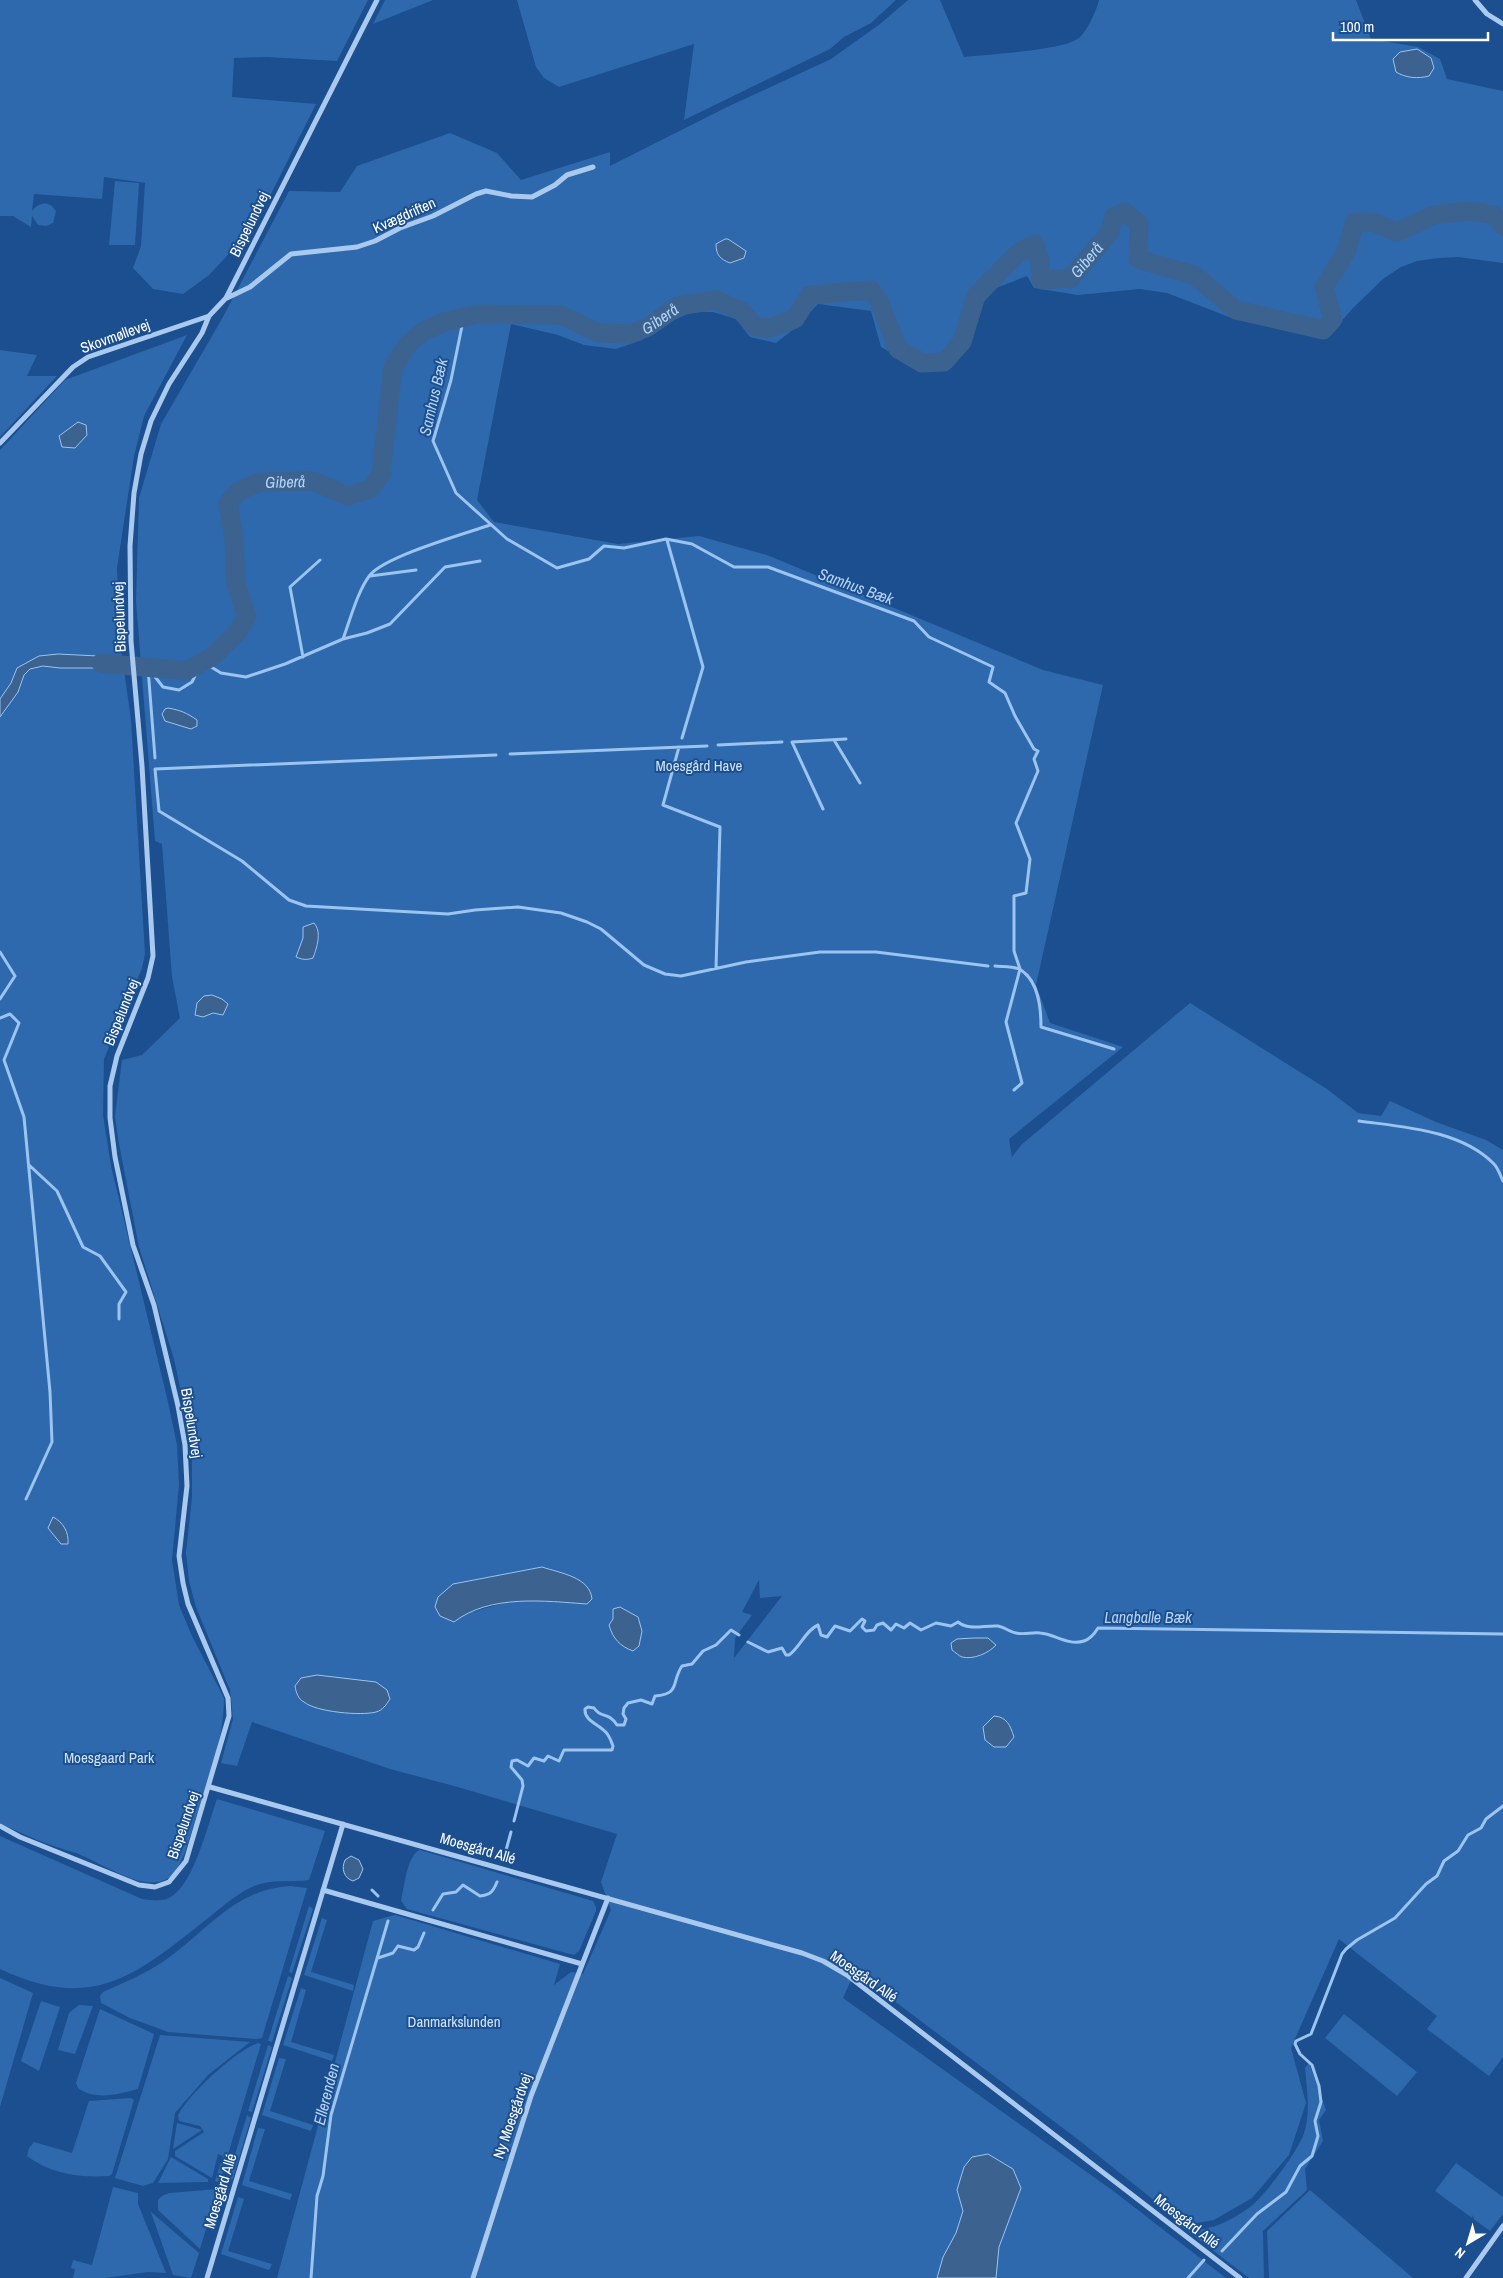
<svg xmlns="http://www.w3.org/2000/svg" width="1503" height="2278" font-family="'Archivo Narrow',sans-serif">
	<rect width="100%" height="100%" fill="#1b4f8f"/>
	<path fill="#2e69ad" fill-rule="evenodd" d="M0 0H368L337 61 267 57 234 58 232 97 316 104 255 226 209 275 183 294 153 289 133 268 141 246 145 183 104 177 102 199 34 194 32 211C39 202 49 200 56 211L53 223 46 226 38 225 32 216 31 227 13 216H0Z
		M385 0H433L373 24Z
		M517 0H896L871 23 844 37 830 49 684 120 694 44 559 87 544 78 536 67Z
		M908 0H940L964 57C988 54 1062 51 1079 38 1087 32 1097 9 1099 0H1356L1371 39 1418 47 1440 59 1447 79 1503 91V263L1458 257 1439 258 1417 261 1401 267 1383 279 1353 308 1331 333 1324 336 1297 333 1229 317 1167 293 1140 289 1078 295 1034 288 1027 276 991 290 982 305 967 345 954 364 924 372 881 347 871 311 818 304 795 328 776 343 750 337 736 319 713 312H692L663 325 642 340 616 349 584 345 558 335 511 324 477 500 494 522 618 544 699 536 767 555 1043 670 1103 685 1036 985 1050 1023 1123 1047 1009 1139 1012 1157 1021 1145 1190 1003 1327 1089 1358 1113 1381 1116 1390 1101 1436 1122 1486 1140 1503 1150V2057L1489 2076 1427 2029 1437 2016 1339 1939 1291 2048 1306 2103 1289 2155 1252 2198 1214 2220 1191 2224 1171 2214 1080 2141 885 1994 856 1969 843 1998 1112 2190 1226 2278H277L373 1921 395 1915 560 1964 554 1985 571 1972 583 1974 611 1910 601 1882 617 1834 454 1786 390 1769 252 1722 237 1766 221 1763 233 1719 230 1690 196 1607 189 1581 186 1553 192 1497V1443L174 1359 139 1247 119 1144 115 1116 122 1060 142 1055 180 1018 172 977 162 844 155 841 136 601 139 498 161 424 223 317 289 191 340 192 357 166 450 133 497 153 521 180 610 152V166L725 108 831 59 880 24ZM541 1567 583 1582 587 1604 547 1601H511L464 1614 453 1584ZM759 1580 760 1598 782 1596 734 1658 735 1638 752 1615 742 1612Z
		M115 181 139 183 135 245H109Z
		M187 335 144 416 134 456 117 568 120 641 131 720 145 954 142 968 104 1059 103 1115 111 1166 168 1402 177 1445 179 1485 172 1560 179 1605 192 1636 224 1698C224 1739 208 1781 195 1820 190 1837 186 1855 176 1870 172 1876 166 1881 158 1882 134 1887 97 1860 73 1852 48 1845 24 1835 0 1823V450L65 380Z
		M0 350 37 355 27 376H57L0 437Z
		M217 1799 325 1831 309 1880C290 1883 271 1878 252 1887 234 1895 219 1910 203 1922 132 1979 90 2011 0 1969V1836L142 1899C151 1900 160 1902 169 1898 193 1887 208 1824 217 1799Z
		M420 1850 593 1901 596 1907V1911L579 1951 574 1955 566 1953 407 1909 401 1901C404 1889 407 1854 420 1850Z
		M290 1886 307 1888 262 2038 257 2039 168 2032 130 2018 101 2003 100 1996 103 1992C123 1983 143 1975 161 1963 207 1933 231 1890 290 1886Z
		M309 1906 313 1909 292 1973 289 1972Z
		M322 1918 327 1920 311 1972 354 1985 353 1991 304 1975Z
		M288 1976 292 1978 272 2042 268 2041Z
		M0 1978 33 1993 0 2107Z
		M301 1988 306 1990 291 2042 334 2055 332 2061 283 2045Z
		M41 2001 60 2007 39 2071 21 2061Z
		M79 2005 93 2006 75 2054 58 2050 69 2013Z
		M100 2009 154 2034 138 2089C119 2094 95 2101 78 2088L76 2083Z
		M1344 2014 1417 2072 1397 2096 1325 2038Z
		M160 2035 250 2042 208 2075 175 2113 168 2159 153 2183 143 2186 115 2178Z
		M258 2043 261 2044 221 2178 217 2182 215 2181 223 2156 218 2154 212 2178 175 2156V2151L204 2132 200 2126 179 2121 178 2115C189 2094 235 2051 258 2043Z
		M268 2045 272 2047 252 2112 248 2111Z
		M279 2058 286 2059 270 2111 313 2125 311 2131 262 2115Z
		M1309 2063 1326 2110 1319 2120 1323 2141 1305 2169 1307 2190 1263 2231 1264 2278H1249L1178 2224 1180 2222C1186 2224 1195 2229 1202 2229 1217 2228 1238 2216 1250 2207 1265 2196 1296 2153 1303 2136 1311 2115 1307 2090 1305 2068Z
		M131 2098 134 2100 112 2174 109 2176C80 2178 51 2174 27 2156L29 2148 34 2142 72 2153 89 2101Z
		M247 2115 251 2118 233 2178 231 2181H227Z
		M177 2123 202 2130 173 2149Z
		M258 2128 265 2129 249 2181 292 2194 290 2200 242 2185Z
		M171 2157 208 2179V2182L158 2183Z
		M1456 2163 1503 2197V2214L1490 2231 1435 2191Z
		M113 2187 138 2193V2204L166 2273 148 2272 105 2278H73L75 2269 71 2268 73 2260 92 2265Z
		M218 2189 200 2249 158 2210V2200L162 2196 169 2193Z
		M1310 2190 1413 2278H1269L1267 2231Z
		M238 2197 244 2199 228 2251 272 2264 269 2270 221 2254Z
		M149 2207 151 2212 199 2253 191 2278 173 2275Z"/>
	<path fill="#3c6290" stroke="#9cc4f0" d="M1417 49 1431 58 1434 68 1429 76C1418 79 1406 78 1396 72L1393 59 1400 52Z
		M725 239H728L746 251 744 258 730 263C720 259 716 255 716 244Z
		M78 422 86 425 87 435 75 448 62 447 59 436Z
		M58 654 118 657 125 658 126 668H60L43 666 30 669 24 675 18 692 0 717V699L11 683 17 668 39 656Z
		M168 708C180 710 187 713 197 720V726L191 729 165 721 162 714 165 709Z
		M314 923C322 932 317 947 313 958 307 960 303 960 296 957L303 938V927Z
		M212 995 222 999 228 1004 223 1015 213 1013 203 1017 195 1015 197 1003 204 996Z
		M53 1517C63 1522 69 1532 68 1544H61L48 1528Z
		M542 1567C560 1573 590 1577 592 1599L587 1604C545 1601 490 1594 454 1622L440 1616 435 1607 438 1597 453 1584Z
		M620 1607 638 1617 642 1631 639 1646 633 1651C620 1646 613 1639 609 1625L613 1619V1609Z
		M974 1638H988L996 1645C989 1653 973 1660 962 1657 959 1656 955 1652 952 1650L951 1643 957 1639Z
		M317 1675 376 1682 387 1690 390 1699C386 1705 383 1710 376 1712 361 1716 316 1712 304 1702 298 1699 296 1692 295 1686L301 1678Z
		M994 1716C1007 1717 1010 1725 1014 1737L1006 1747H994L985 1740 983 1727Z
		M351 1856 359 1860 363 1869 359 1878 353 1881C344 1878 341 1869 345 1860Z
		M988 2154 1013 2169 1021 2188 999 2247 996 2278H937L943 2257 956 2233 963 2211 957 2190 964 2167 972 2157Z"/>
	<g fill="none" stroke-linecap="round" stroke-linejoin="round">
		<path stroke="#9cc4f0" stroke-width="3" d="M464 316 451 380 433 441 456 493 507 539 557 568 589 559 604 546 624 548 666 539 692 544 734 567H768L914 621 929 637 993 667 989 682 1005 693 1015 716 1034 749 1038 751 1034 759 1038 771 1016 823 1030 859 1026 893 1014 896V951L1020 969 1006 1022 1022 1083 1014 1090
			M667 540 703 667 682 738
			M370 576 416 570
			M343 639 367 633 390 624 445 567 480 561
			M303 657 290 587 320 560
			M203 662 221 673 246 677 285 664 343 639C350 620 358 590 370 575 386 556 464 534 490 525
			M148 668 155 758
			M149 669 163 687 179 690 192 682 201 663
			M834 740 860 783
			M718 745 782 742
			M679 747 663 805 720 827 716 968
			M510 754 707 746
			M496 755 155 769 159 811 242 861 289 900 306 906 448 914 475 910 518 907 561 913 587 922 601 929 644 965 665 974 681 976 746 962 820 952H876L988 966
			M823 809 792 742 846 739
			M0 952 15 976 0 999
			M995 966C1002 967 1015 966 1021 970 1039 982 1041 1008 1041 1027L1114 1049
			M0 1018 10 1014 19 1023 4 1060 24 1117 50 1392 52 1442 26 1499
			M1359 1121C1403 1127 1461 1130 1494 1164 1498 1168 1500 1175 1503 1181
			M29 1165 57 1191 83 1247 100 1256 126 1292 119 1304V1319
			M748 1642 768 1652 782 1648 786 1655H789C800 1647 806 1630 818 1625L821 1635 827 1637 835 1626 850 1631 862 1619 865 1621 862 1627 866 1631 874 1630 877 1625 883 1623 891 1630 896 1624 904 1628 910 1623 921 1630 936 1623 951 1626 958 1622C969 1631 984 1625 998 1626 1004 1627 1010 1632 1016 1633 1024 1635 1032 1632 1040 1633 1055 1634 1068 1646 1084 1641 1090 1639 1095 1633 1098 1628L1503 1634
			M514 1821 523 1786 522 1780 511 1767 512 1761 517 1760 528 1766 534 1758 544 1761 548 1756 559 1761 564 1750H612L613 1746C612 1743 610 1738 608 1735 602 1725 584 1722 585 1709L588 1707 594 1708C601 1719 608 1711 617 1725H624L626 1719 623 1714 624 1708 628 1703 641 1700 652 1704 655 1696C681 1694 671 1682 682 1666L692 1664 703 1651 716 1645 731 1630 739 1635
			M505 1854 511 1832
			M372 1890 378 1896
			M433 1910 443 1894 456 1892 463 1885 480 1896C490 1895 493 1892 497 1882
			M378 1958 393 1953 398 1946 414 1950 418 1947 424 1933
			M1222 2251 1257 2214 1286 2192 1300 2166 1312 2156 1318 2136 1315 2121 1321 2102 1319 2086 1312 2065 1300 2054 1295 2044 1296 2041 1311 2034 1342 1954 1346 1949 1357 1940 1395 1918 1426 1884 1437 1876 1444 1861 1458 1851 1468 1835 1481 1828 1486 1819 1503 1806
			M311 2278 317 2196 323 2176 331 2115 388 1921
			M1188 2278 1204 2260"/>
		<path stroke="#3c6290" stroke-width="19" id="s1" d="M101 663 186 671 212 657 236 634 247 617 236 583 234 539 228 503 239 491 260 482 313 481 348 496 370 489 381 474 393 367 408 344 424 331 444 322 478 314 561 315 598 333 630 334 648 327 678 306 716 300 741 311 756 327 770 328 795 319 810 295 871 290 879 301 898 349 922 363 944 362 962 342 976 296 1018 253 1035 244 1040 262 1041 280 1071 278 1109 233 1114 217 1125 212 1139 224 1138 259 1194 275 1236 310 1323 330 1333 319 1324 287 1346 252 1355 222H1373L1397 232 1434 215 1471 211 1494 215 1503 226"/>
		<path stroke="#a9c9ee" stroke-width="5" d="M1475 0 1487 14 1503 24
			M227 298 250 287 291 254 357 247 375 241 400 228 433 216 476 194 486 191 511 196 532 197 555 185 567 175 593 167
			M0 443 73 367 88 357 209 316
			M210 1787 802 1953 823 1961 847 1975 1240 2278
			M0 1826 20 1837 139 1885 155 1887 169 1882 186 1861 229 1716 228 1698 188 1604 183 1583 179 1556 187 1486 185 1445 178 1406 154 1305 133 1245 115 1157 110 1118V1086L117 1056 148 978 153 956 142 766 131 641 130 546 134 493 141 454 151 421 169 384 202 333 209 316 226 298 377 0
			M323 1890 582 1964
			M207 2278 343 1824
			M473 2278 531 2096 608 1898
			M1466 2278 1503 2226"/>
	</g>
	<g text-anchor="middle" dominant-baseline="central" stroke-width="4" stroke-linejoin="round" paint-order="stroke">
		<g font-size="15" fill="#fff" stroke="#1b4f8f">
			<text transform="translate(404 215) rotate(-24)">Kvægdriften</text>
			<text transform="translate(249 224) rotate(-64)">Bispelundvej</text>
			<text transform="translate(115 336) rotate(-20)">Skovmøllevej</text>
			<text transform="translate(119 617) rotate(-92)">Bispelundvej</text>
			<text transform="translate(121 1012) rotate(-68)">Bispelundvej</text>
			<text transform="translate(192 1423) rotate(81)">Bispelundvej</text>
			<text transform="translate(183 1825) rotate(-71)">Bispelundvej</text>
			<text transform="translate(478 1848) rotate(16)">Moesgård Allé</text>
			<text transform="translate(864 1976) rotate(35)">Moesgård Allé</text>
			<text transform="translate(512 2116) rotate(-71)">Ny Moesgårdvej</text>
			<text transform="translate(220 2191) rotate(-73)">Moesgård Allé</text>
			<text transform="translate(1187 2221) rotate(38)">Moesgård Allé</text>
		</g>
		<g font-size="15" fill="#cfe3fa" stroke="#1b4f8f">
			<text x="699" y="765">Moesgård Have</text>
			<text x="109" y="1757">Moesgaard Park</text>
			<text x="454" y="2021">Danmarkslunden</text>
		</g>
		<g font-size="16" font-style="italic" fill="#b5d3f5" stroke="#1b4f8f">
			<text stroke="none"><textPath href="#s1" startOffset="1459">Giberå</textPath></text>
			<text stroke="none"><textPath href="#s1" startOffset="859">Giberå</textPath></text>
			<text transform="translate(433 397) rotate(-77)">Samhus Bæk</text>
			<text stroke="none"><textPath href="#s1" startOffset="349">Giberå</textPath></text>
			<text transform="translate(856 586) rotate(20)">Samhus Bæk</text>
			<text x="1148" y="1617">Langballe Bæk</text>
			<text transform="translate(326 2094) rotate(-76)">Ellerenden</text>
		</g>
	</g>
	<g transform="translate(1468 2243) rotate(218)" stroke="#1b4f8f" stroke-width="4" paint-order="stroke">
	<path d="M0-4L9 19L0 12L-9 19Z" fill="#ffffff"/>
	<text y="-8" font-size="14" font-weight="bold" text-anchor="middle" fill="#ffffff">N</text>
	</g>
	<path d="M1333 32v8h155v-8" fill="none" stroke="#ffffff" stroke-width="2.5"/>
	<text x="1340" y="32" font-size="15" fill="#ffffff" stroke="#1b4f8f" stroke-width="4" paint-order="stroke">100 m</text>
</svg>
